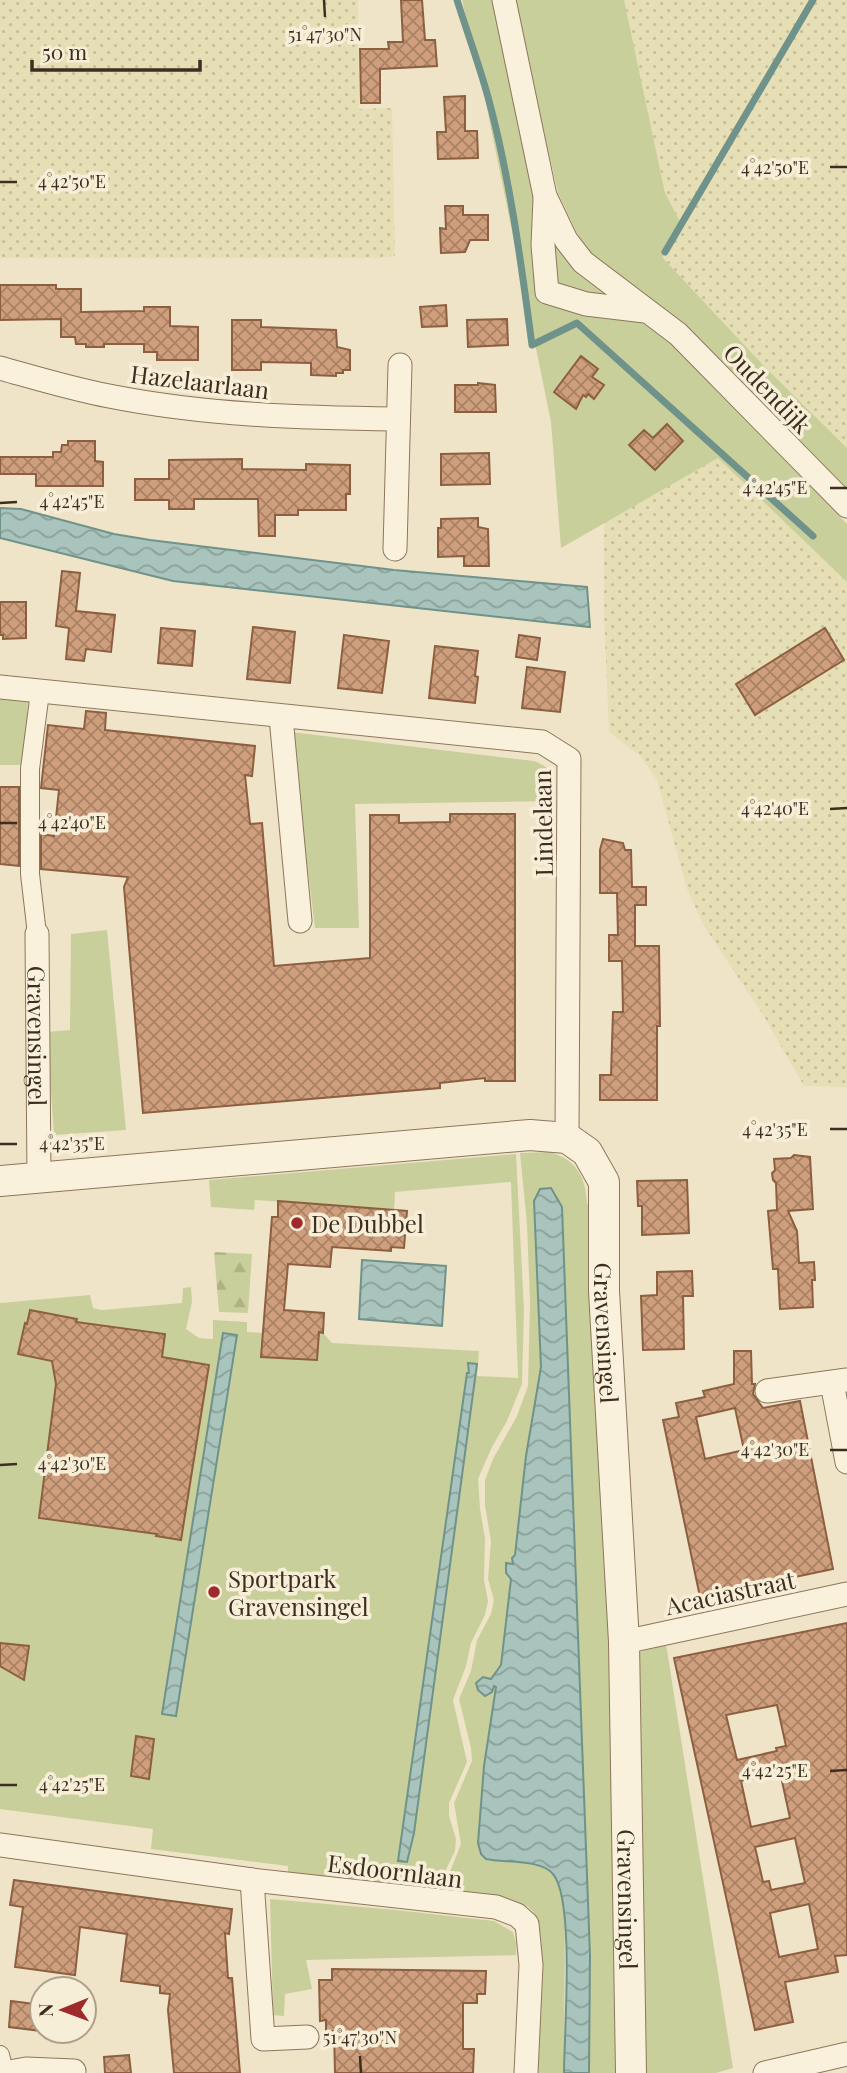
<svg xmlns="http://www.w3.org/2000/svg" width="847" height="2073" font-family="'Playfair Display',serif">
	<defs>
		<pattern id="farmland-dots" width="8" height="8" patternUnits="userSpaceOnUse" patternTransform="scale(1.75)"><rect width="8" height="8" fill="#e6deb5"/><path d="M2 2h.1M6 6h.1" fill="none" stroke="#c6bf9b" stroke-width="1.8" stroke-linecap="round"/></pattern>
		<pattern id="forest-firs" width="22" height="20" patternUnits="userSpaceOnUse" patternTransform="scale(1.75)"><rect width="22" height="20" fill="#c9cf9b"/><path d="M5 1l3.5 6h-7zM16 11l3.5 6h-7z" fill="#aeb285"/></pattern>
		<pattern id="water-waves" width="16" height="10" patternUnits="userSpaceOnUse" patternTransform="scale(1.75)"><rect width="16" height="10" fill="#a9c4bc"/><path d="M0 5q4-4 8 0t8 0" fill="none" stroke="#8ba098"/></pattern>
		<pattern id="building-cross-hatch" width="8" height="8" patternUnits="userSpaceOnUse" patternTransform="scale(1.75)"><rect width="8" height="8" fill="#cf9f7d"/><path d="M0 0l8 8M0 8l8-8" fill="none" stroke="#a98266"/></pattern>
	</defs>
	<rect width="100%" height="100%" fill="#f0e4c8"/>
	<path fill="url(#farmland-dots)" d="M0 0H358L359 109 392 108 395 256 379 258H0Z
		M624 0H847V448L764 366 661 256 681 223 665 193Z
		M718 457 847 582V1087L804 1086 765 1018 703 924 687 889 657 780 640 756 609 732 604 611V523Z"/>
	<path fill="#c9cf9b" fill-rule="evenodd" d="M462 0H504L545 214 847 524V582L718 458 561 548 551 422 484 94Z
		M514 0H624L665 193 681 223 661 256 764 366 847 448V496L597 261 577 233 558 193Z
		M0 696 28 699 25 765H0Z
		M291 732 534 761C556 769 555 781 555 801L355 804 359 928H315Z
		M107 930 126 1130 54 1135 47 1032 70 1030 71 934Z
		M549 1152C576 1159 586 1177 587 1204H593L618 1833 620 2073H589L590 1956 562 1207 551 1188 534 1201 541 1367 526 1456 515 1555 508 1576 511 1578 501 1665 491 1679 483 1677 476 1683 478 1689 484 1693 494 1686 496 1687 484 1766 478 1833 479 1847 486 1859C504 1863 544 1859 555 1877 560 1887 562 1899 565 1909L564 2073H535L540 1928C538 1918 534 1910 525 1905 508 1896 463 1895 442 1892L461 1844 454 1803 472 1761 471 1748 459 1699 471 1671 477 1640 491 1614 494 1600 488 1579 491 1541 485 1506V1480L493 1459 517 1416 528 1386 530 1302 527 1224 520 1153Z
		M516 1154 524 1310 522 1384 507 1421 492 1447 478 1479 480 1508 485 1539 484 1580 488 1601 485 1615 471 1643 466 1666 453 1700 467 1762 449 1803V1816L456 1839 455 1851 435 1892 293 1874 288 1872V1866L151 1849 153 1829 0 1809V1303L90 1295 93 1308 102 1310 182 1303 183 1288 191 1287 192 1302 186 1329 199 1338 213 1339V1320L247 1322V1332L262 1333 263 1329 323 1333 332 1343 479 1351 477 1376 518 1378 511 1182 395 1192 394 1210 255 1200 254 1210 211 1207 209 1180ZM469 1369 466 1447 414 1833 406 1862 398 1861Z
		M666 1644 733 2068 716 2073H640L630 1664 640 1652Z
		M270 1899 396 1910 494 1921 513 1932 516 1943V1955L306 1960 312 1989 285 1994 284 2016 273 2015Z"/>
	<path fill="url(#forest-firs)" d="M214 1252 252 1254 248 1313 219 1312Z"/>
	<path fill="url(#water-waves)" stroke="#6f938a" stroke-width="2" d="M0 508 21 509 114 534 150 540 394 570 587 587 590 627 173 581 0 538Z
		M551 1188 562 1207 590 1956 589 2073H564C564 2035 575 1900 553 1874 541 1859 504 1863 486 1859L481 1854 478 1843 484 1766 496 1687 494 1686 492 1692 485 1696 478 1690 476 1683 483 1677 491 1679 501 1665 511 1579 506 1573V1563L513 1564 512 1558 515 1555 526 1456 541 1367 534 1201 540 1189Z
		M362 1260 446 1266 442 1326 359 1319Z
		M223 1333 237 1335 176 1716 162 1714Z
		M468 1363 477 1364 414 1833 407 1862 398 1861 467 1373H469Z"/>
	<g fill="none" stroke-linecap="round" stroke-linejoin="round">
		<path stroke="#6f938a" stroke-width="7" d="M457 0C467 32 479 64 488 97 510 178 521 262 532 345L577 323 813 536
			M665 252 813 0"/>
	</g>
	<path fill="url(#building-cross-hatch)" stroke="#8d5f41" stroke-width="2" fill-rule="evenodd" d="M401 0H422L425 40H435L437 66 380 69V103H361L360 49H389L388 42H403Z
		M465 96V131H477L478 158 438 159 437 132H446L444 97Z
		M445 206H463V215H488V240H470L465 252 441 253 440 228 446 229Z
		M0 285H56V289H81V312L144 311V307H170V326L198 327V360H157V352H144V344H104V347H86V344H76L75 337H61V319L0 320Z
		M446 305 447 326 422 327 420 307Z
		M507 319 508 345 468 347 467 320Z
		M232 320H261V327L336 330 337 347 350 350V370H343V373H336V376L311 375V363L261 362V370H232Z
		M581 356 598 369 592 377 604 385 594 399 588 394 586 397 583 395 576 409 554 392Z
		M478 383 495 385 496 412H455V385H478Z
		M667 424 683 441 655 470 629 445 644 430 653 438Z
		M68 441H95V461L103 462V486H36V474H0V457H53V452H61L62 445H68Z
		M489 453 490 484 441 485V454Z
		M242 459V469L306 470V464L350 465V494H346V510H298V515H275V536H259L258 499H194V509H169V500H135V479H169V460Z
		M478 518V527L488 529 489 566H464V556L438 557V528H441V519Z
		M62 571 80 573 76 611 115 615 111 652 86 649 84 661 66 659 69 628 56 626Z
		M0 602H26V638L3 639V635H0Z
		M253 627 295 632 290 683 247 679Z
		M161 628 195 631 192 666 158 663Z
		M825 628 844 660 755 715 736 684Z
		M344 635 389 641 382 693 338 688Z
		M519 635 540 638 537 660 516 657Z
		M435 646 478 651 475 676 478 677 475 703 429 698Z
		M527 667 565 672 560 712 522 708Z
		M86 711 106 713 105 730 255 746 252 776 245 775 250 824 262 823 274 966 370 958V815H399V823L450 822V814H515V1081H485V1078L440 1083V1088L143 1113 124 887 128 877 41 869V834L54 836 59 790 41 788 48 725 84 729Z
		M0 787H19V866L0 864Z
		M603 839 623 843 625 850H631L632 887H646V905H635V946H659L660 1026H657V1100H600V1075H611L613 1012H623L622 961H609V935H618L617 893H600V850Z
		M794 1155 810 1157 813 1209 788 1211 797 1231 799 1263 814 1262 815 1280H812L813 1307 780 1309 778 1269H773L768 1211 777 1210 776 1183 773 1180 772 1173 775 1170 774 1159 791 1158Z
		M687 1180 689 1233 642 1235V1206H638L637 1181Z
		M278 1201 407 1211 404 1248 391 1247V1251L332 1247 330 1267 288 1264 284 1310 324 1313 323 1333 319 1332 317 1360 261 1357 272 1217H278Z
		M692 1271 693 1296H683L684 1349 643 1350 641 1296 657 1295V1272Z
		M30 1310 77 1319 76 1322 165 1334 162 1357 209 1365 181 1540 156 1536 157 1534 39 1518 56 1384 52 1361 18 1354 25 1323 27 1324Z
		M734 1351H751L752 1384H755L753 1394 763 1408 800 1401 833 1569 700 1597 663 1420 679 1417 676 1403 705 1397 703 1391 734 1384ZM735 1408 744 1450 705 1459 696 1417Z
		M847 1623V1955L835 1956 838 1972 785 1982 793 2022 755 2030 674 1658ZM777 1705 786 1746 776 1748 777 1751 737 1760 726 1715ZM780 1772 790 1818 751 1827 741 1781ZM795 1838 805 1883 771 1890 769 1881 763 1882 755 1847ZM809 1904 818 1949 779 1957 770 1913Z
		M0 1643 29 1646 24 1680 0 1666Z
		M136 1736 154 1739 149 1779 131 1776Z
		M14 1880 232 1909 229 1934 225 1933 228 1978H232L240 2073H174L168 2010 170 1994 160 1993V1986L121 1981 127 1934 80 1927 75 1975 15 1967 23 1907 10 1905Z
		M332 1969 486 1971 485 1994H477V2003H463V2049H474L473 2073H335L334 2031H326V2020L320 2021 319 1980H332Z
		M11 2001 42 2005V2031L9 2027Z
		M129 2055 131 2073H105L104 2057Z"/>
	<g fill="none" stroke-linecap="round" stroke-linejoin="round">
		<g stroke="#8d765c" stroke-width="20">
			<path id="pedestrian" d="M37 934 30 874V769L40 692
				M0 2055 4 2071"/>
		</g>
		<g stroke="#8d765c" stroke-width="25">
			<g id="minor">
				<path d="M504 0 545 196 566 240 583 262 678 334 847 506"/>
				<path d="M545 199 543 245 547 292 586 304 645 311"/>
				<path d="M0 368C36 378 72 389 109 396 204 415 302 418 398 419"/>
				<path d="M395 549 400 365"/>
				<path d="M0 687 542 742 569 759 567 1138"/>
				<path d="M281 717 300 921"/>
				<path id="s1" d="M37 934 39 1179"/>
				<path d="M832 1383 847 1462"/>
				<path d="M767 1391 847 1380"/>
				<path d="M624 1642 847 1594"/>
				<path d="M0 1845 252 1880 496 1907 517 1915 527 1924 531 1965 526 2073"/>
				<path d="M252 1880 263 2039 307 2037"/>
				<path d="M4 2073 26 2069 74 2071"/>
				<path d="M765 2073 847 2054"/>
			</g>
		</g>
		<g stroke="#8d765c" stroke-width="32">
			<g id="tertiary">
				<path id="s2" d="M0 1181 530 1135 567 1138 587 1152 604 1182V1291L624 1642 631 2073"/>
			</g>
		</g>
		<use href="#pedestrian" stroke="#faf1dc" stroke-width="18"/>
		<use href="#minor" stroke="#faf1dc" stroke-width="23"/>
		<use href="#tertiary" stroke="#faf1dc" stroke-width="30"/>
	</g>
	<path fill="none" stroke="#3d2e20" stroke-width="2.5" d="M324 0 325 17M830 167H847M0 182H17M830 488H847M0 503 17 502M830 809 847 808M0 823H17M830 1129H847M0 1144H17M830 1450H847M0 1465 17 1464M830 1771 847 1770M0 1785H17M360 2056 361 2073"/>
	<g fill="#9e2a2b" stroke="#f7eed8" stroke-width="2.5">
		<circle cx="297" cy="1223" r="7"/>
		<circle cx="214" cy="1592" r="7"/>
	</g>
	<g text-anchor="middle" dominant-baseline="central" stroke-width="7" stroke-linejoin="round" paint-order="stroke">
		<g font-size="24" fill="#3d2e20" stroke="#f7eed8">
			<text transform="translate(200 381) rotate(7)">Hazelaarlaan</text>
			<text transform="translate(768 388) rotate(46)">Oudendijk</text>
			<text transform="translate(542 823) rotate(-91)">Lindelaan</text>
			<text stroke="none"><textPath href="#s1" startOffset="102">Gravensingel</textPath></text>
			<text stroke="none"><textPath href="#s2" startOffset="779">Gravensingel</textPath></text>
			<text transform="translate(730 1592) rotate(-12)">Acaciastraat</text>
			<text transform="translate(395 1870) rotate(7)">Esdoornlaan</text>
			<text stroke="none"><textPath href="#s2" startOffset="1346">Gravensingel</textPath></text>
		</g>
		<g font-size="24" fill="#3d2e20" stroke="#f7eed8" text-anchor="start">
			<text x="311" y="1223">De Dubbel</text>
			<text x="228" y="1578">Sportpark<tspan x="228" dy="28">Gravensingel</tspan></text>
		</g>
	</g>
	<g font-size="18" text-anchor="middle" fill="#3d2e20" stroke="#f7eed8" stroke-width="7" stroke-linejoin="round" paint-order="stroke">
		<text x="325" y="41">51°47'30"N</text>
		<text x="775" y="174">4°42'50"E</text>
		<text x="72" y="188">4°42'50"E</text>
		<text x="775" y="494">4°42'45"E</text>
		<text x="72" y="508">4°42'45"E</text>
		<text x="775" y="815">4°42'40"E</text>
		<text x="72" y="829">4°42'40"E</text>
		<text x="775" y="1136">4°42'35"E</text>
		<text x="72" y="1150">4°42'35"E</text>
		<text x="775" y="1456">4°42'30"E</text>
		<text x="72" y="1470">4°42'30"E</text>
		<text x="775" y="1777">4°42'25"E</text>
		<text x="72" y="1791">4°42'25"E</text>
		<text x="360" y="2044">51°47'30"N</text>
	</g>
	<g transform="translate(63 2010) rotate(269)"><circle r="33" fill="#f7eed8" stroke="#ada18e" stroke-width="2"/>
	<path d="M0-5L12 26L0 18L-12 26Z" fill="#9e2a2b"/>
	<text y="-10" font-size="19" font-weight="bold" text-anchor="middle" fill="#3d2e20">N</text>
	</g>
	<path d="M32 60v10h168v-10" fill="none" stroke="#3d2e20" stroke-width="3.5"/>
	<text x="42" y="60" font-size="21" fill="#3d2e20" stroke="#f7eed8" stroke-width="5" paint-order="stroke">50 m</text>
</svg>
